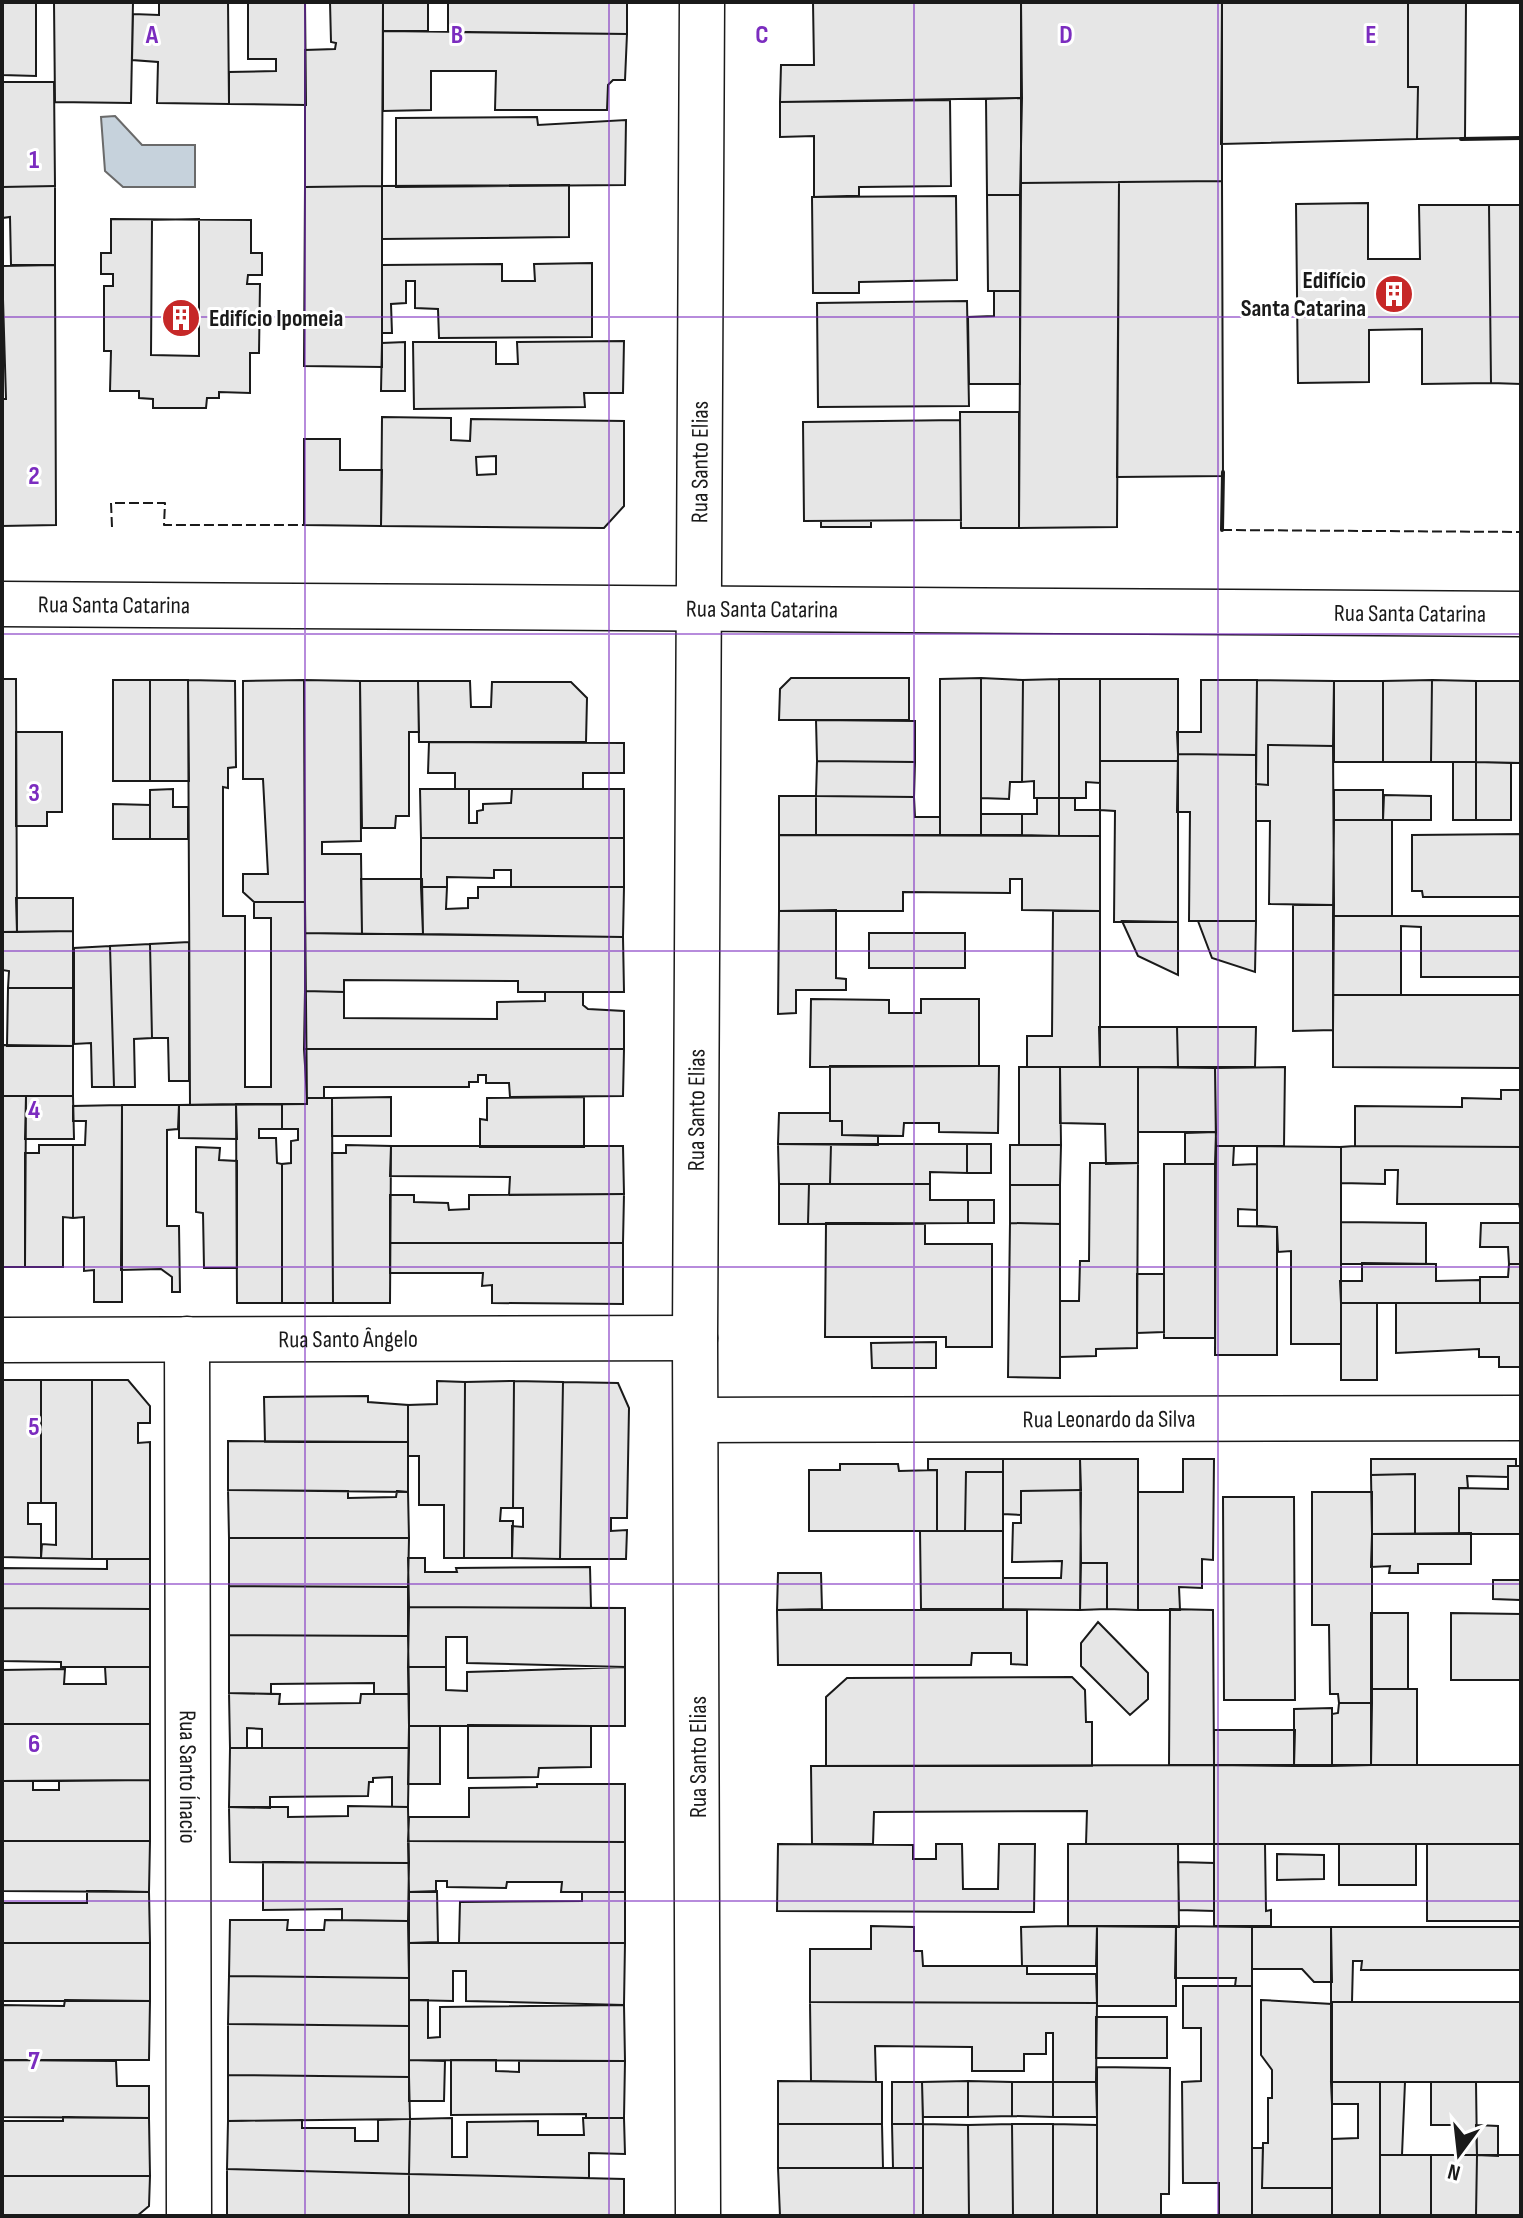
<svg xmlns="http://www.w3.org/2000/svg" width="1523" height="2218" font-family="'Sofia Sans Condensed',sans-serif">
	<rect width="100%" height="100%" fill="#fff"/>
	<path fill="#c6d2dc" stroke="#6a6a6a" stroke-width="2" d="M115 116 142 145H195V187H123L105 171 101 117Z"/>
	<path fill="#e6e6e6" stroke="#1a1a1a" stroke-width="2" fill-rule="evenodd" d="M2 2H36V76L2 75Z
		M54 2H133L131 103 55 102Z
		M159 2H228L229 104 157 103 158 62 132 60 133 14 159 15Z
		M248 2H305L306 105 229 104V72L276 71V59H248Z
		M330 2H383L382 186 305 187V50L335 49 336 43 331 42Z
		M383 2H428V31H383Z
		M448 2H627V34L448 32Z
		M813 2H1021L1022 98 780 102 781 65H814Z
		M1021 2H1222V181L1021 183Z
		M1222 2H1408V87H1418L1417 139 1221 144Z
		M1408 2H1466L1465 138 1417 139 1418 87H1408Z
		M383 31 627 34 625 80H613L608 85 607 110H495L496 71H431V110L383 111Z
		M2 82H54L55 186 2 187Z
		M1022 98 1020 195H987L986 99Z
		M950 100 951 186 859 187V196L814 197V136L780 137V102Z
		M537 117 538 125 626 120 625 185 396 187V118Z
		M1222 181 1223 476 1117 477 1119 182Z
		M1119 182 1117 527 1019 528 1021 183Z
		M569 185V237L382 239V186Z
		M55 186V265H11L10 217 2 218V187Z
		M382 186V367L304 366 305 187Z
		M987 195H1020V291H988Z
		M956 196 957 280 859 282V293H813L812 197Z
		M1368 203V259H1420L1419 205H1489L1491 383 1422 384V329L1369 330V382L1298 383 1296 204Z
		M1489 205H1520L1521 384 1491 383Z
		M111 219 251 220V253H262V275H248L247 284H260L259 353H250V393L219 392V398H207L206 408H153V399L139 398V391H110L111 351H104V286H113V274H101V253H111Z
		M199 219V356L151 355 152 220Z
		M592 263V337L439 338 438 309 415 308V281H406V303L391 304 392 333H382V265L502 264V281H535L534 264Z
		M55 265 56 525 2 526V399H6L2 266Z
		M994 291H1020V384H969L968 317 994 316Z
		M967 301 969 406 818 407 817 303Z
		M624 341 623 393H584L585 407 414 409 413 342H496V364H518L517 342Z
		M405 342V391H381L382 343Z
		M960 412H1019V528H961Z
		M382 417 451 418V440L470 441 471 419 624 421V506L604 528 381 526ZM496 456V474L477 475 476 457Z
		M960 420 961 520 804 521 803 422Z
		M304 439H340V470H382L381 526 304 525Z
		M821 521H871V527H821Z
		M791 678H909V720H779L780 689Z
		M981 678V835H940V679Z
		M981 678 1023 680 1022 782H1010L1009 799 981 798Z
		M2 679H16L17 932H2Z
		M1059 679V798H1034V781L1022 782 1023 680Z
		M1059 679H1100V783L1086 782V798H1059Z
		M1100 679H1178V761H1100Z
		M113 680H150V781H113Z
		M150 680H188L189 781H150Z
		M188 680 235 681 236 767 228 768V788L223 787V916H245V1087H271V918H254V902H305L307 1104 190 1105Z
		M304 680 360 681 361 841 322 842V854H361L362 934 305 933Z
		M304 680 305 902H254L243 892V874H268L263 779H243V681Z
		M1201 680H1257L1256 755 1178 754 1177 732H1201Z
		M1257 680 1334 681 1333 746 1268 745V785L1256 784Z
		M1432 680 1476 681V762H1431Z
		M1432 680 1431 762H1383V681Z
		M360 681H418L419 732H409V816H396L395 828H362Z
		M418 681H470L471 707H491L492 682H571L587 698 586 742H419Z
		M1334 681H1383V762H1334Z
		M1476 681H1521V763L1476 762Z
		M816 720 915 721V762L817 761Z
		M16 732H62V812H47V826H16Z
		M429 742 624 743V773H583V789H455V773H428Z
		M1268 745 1333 746 1334 905 1269 904 1270 821H1256V784L1268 785Z
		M1178 754 1256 755V921H1189L1190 812H1177Z
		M817 761 915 762 914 797 816 796Z
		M1100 761H1178V922H1114L1115 811 1100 810Z
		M1453 762H1476V820H1453Z
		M1476 762 1511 763V820H1476Z
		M173 789V807H188V839H150V790Z
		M420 789H469V823H477V811L483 810V804L511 803 512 789H624V838H421Z
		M1334 790H1383V820H1334Z
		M1384 795 1431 796V820H1383Z
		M779 796H816V835H779Z
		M816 796 914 797 915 817H940V835H816Z
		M1037 798H1059V836L1022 835V814H1037Z
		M1059 798H1075V810H1100V836H1059Z
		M113 804 150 805V839H113Z
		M981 814H1022V835H981Z
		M1334 820H1392V916H1333Z
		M1521 834V897H1423L1422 891H1412V835Z
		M779 835 1100 836V911L1022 910V879H1010V893L903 892V911H779Z
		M421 838H624V887H511V870H494V878L447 877V887H421Z
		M361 879H422L423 934H362Z
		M421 887H447L446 909 468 908V898H478V887H624L623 937 423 934Z
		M16 898H73V931L17 932Z
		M1293 905H1334L1333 1030 1293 1031Z
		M836 910V978L846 979V990H796V1013L778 1014 779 911Z
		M1053 911H1100V1067H1027V1036H1052Z
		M1333 916H1521V977H1421V927L1401 926V995H1333Z
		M1122 921 1178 922V975L1138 956Z
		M1198 921H1256L1255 972 1212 958Z
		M73 931V988H8L9 971 2 970V932Z
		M305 933 623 937 624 992H518V981L344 980V992L305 991Z
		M869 933H965V968H869Z
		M189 942V1081H169L168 1038H152L150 944Z
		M150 944 152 1038 134 1039 135 1087H114L110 946Z
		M110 946 114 1087H92L91 1043 74 1044V948Z
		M8 988H73V1046H7Z
		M305 991 344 992V1018L497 1019V1002L545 1001V992H583V1005L588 1009 624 1011V1049H304Z
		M1333 995H1521V1068L1333 1067Z
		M811 999 889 1000V1013H921V999H979V1066L810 1067Z
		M1099 1027H1177L1178 1067H1100Z
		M1177 1027H1256L1255 1067H1178Z
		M2 1045 73 1046V1096H2Z
		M304 1049H624L623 1096 510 1097 509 1083H486V1075H478V1082H469V1087H324V1098H307Z
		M830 1066H999L998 1133 939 1132V1123H904L903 1136 842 1135V1121H830Z
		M1019 1067H1060L1061 1145H1019Z
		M1060 1067H1138V1163L1106 1164 1105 1124 1060 1123Z
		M1138 1067 1215 1068 1216 1132H1138Z
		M1285 1067 1284 1146H1216L1215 1068Z
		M1501 1090H1521V1147L1355 1146V1106L1462 1107V1098L1501 1099Z
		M2 1096H26L25 1267H2Z
		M26 1096H73L74 1139H25Z
		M391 1097V1136H332V1098Z
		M584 1097V1147H480V1119L487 1120V1098Z
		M307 1098H332L333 1303H282V1164L291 1163V1141L298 1140V1129H282V1104H307Z
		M236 1104H282V1129H259V1138H276L277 1163 282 1164V1303H237Z
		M236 1104 237 1139 179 1138V1105Z
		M122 1105V1302H94V1270L84 1271V1217L73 1218V1145H85L86 1121H73V1106Z
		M122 1105H179L178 1129 167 1130V1226H179L180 1292H172V1277L161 1269 121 1270Z
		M779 1113H830V1121H842V1135L878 1136V1145L778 1144Z
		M1216 1132 1215 1164H1185V1133Z
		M778 1144H831L830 1184H779Z
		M831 1144H967V1173L930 1172V1184H830Z
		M967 1144H991V1173H967Z
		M39 1145H73V1218L63 1217V1267H25V1153H39Z
		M346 1145 391 1146 390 1303H333L332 1153H346Z
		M1010 1145H1061L1060 1185H1010Z
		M391 1146H623L624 1194 509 1195 510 1177 390 1176Z
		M1216 1146H1234L1233 1165 1257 1164V1210L1238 1209V1226L1277 1227V1355H1215Z
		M1257 1146 1341 1147V1344H1291V1251L1278 1252 1277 1227 1257 1226Z
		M1355 1146 1521 1147V1213L1519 1204H1397L1398 1170H1385V1184L1341 1183V1147Z
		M196 1147 220 1148 219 1160 237 1161V1268H204L203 1213 196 1212Z
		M1090 1163H1138L1137 1348 1096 1349V1356L1060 1357V1301H1079L1080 1261H1089Z
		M1164 1164H1215V1338H1164Z
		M779 1184H809L808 1224H779Z
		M809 1184H930V1200H968V1223L808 1224Z
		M1010 1185H1060V1224L1010 1223Z
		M624 1194 623 1243H390V1195H414V1202L448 1203 449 1210 469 1209V1195Z
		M968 1200H994V1223H968Z
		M1341 1222 1426 1223V1264H1341Z
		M826 1223 925 1224V1244H992V1347H946V1337H825Z
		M1010 1223 1060 1224V1378L1008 1377Z
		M1481 1223H1521V1264H1509L1508 1247H1480Z
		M390 1243H623V1304L492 1303V1285L482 1286 483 1273H390Z
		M1362 1263 1436 1264V1281L1480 1280V1303H1341L1340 1281H1362Z
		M1509 1264H1521V1303H1480V1277H1508Z
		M1137 1274H1164V1332L1137 1333Z
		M1341 1303H1377V1380H1341Z
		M1396 1303H1521V1367H1499V1357H1479V1349L1396 1353Z
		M936 1342V1368H872L871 1343Z
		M2 1380H41V1503H28V1524H41V1558L2 1557Z
		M41 1380H92V1559L41 1558 42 1544 56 1545V1503H41Z
		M92 1380H128L150 1406V1423H138V1443L150 1442V1559H92Z
		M437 1381 465 1382 464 1558H444V1505H419V1456H408V1405L437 1404Z
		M514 1381 513 1508H501L500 1521H513L512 1558H464L465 1382Z
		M514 1381 563 1382 560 1559 512 1558V1526L523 1527V1508H513Z
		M563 1382 618 1383 629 1408 627 1518H611V1531L627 1530 626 1559H560Z
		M368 1396V1402L408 1405V1442H265L264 1397Z
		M228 1441 408 1442V1492L228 1490Z
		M928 1459H1003V1472H966L965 1531H937V1470H928Z
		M1003 1459H1080L1081 1490 1021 1491V1515L1003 1514Z
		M1080 1459H1138V1610L1107 1609V1563H1081Z
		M1183 1459H1214L1213 1560 1202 1559V1588L1179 1587 1180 1610H1138V1492H1183Z
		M1371 1459H1516V1466H1508V1477L1467 1476 1468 1488H1459V1534H1415V1474L1371 1475Z
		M840 1464H898L899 1471 937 1470V1531H809V1470H840Z
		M1508 1466H1521V1534H1459V1488L1508 1489Z
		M966 1472H1003V1531H965Z
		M1415 1474V1534H1372L1371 1475Z
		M228 1490 348 1491V1498L396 1497 397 1491 408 1492 409 1538H229Z
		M1081 1490 1080 1610 1003 1609V1578H1061L1062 1561 1012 1562 1013 1523H1021V1491Z
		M1312 1492H1372V1703H1339L1338 1694H1330L1329 1625H1312Z
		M1223 1497H1294L1295 1700H1224Z
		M920 1531H1003V1609H921Z
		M1471 1533V1564H1418V1573H1389L1390 1566 1371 1567 1372 1534Z
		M229 1538H409L408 1587 229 1586Z
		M408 1558H425V1572H457L456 1568 590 1567 591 1608 409 1607Z
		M107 1559H150V1609L2 1608V1568L107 1569Z
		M1081 1563H1107V1609L1080 1610Z
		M778 1573H821L822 1609 777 1610Z
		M1493 1580H1521V1604L1520 1600 1493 1599Z
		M229 1586 408 1587V1636L229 1635Z
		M409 1607 625 1608V1667L467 1663V1637H446V1667H408Z
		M2 1608 150 1609V1667H61V1662L2 1661Z
		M1170 1609 1213 1610 1214 1765H1169Z
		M777 1610H1027V1665L1011 1664V1653H972L971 1665H778Z
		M1371 1613H1408V1689H1371Z
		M1451 1613 1521 1614V1680H1451Z
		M1098 1622 1148 1673V1699L1130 1715 1081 1666V1643Z
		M229 1635 408 1636 409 1694H374V1683L271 1684V1694L229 1693Z
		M105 1667H150V1724H2V1670L65 1669 64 1684H106Z
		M408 1667H446V1690L467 1691V1672L625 1667V1726H409Z
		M1072 1677 1085 1690 1086 1722H1092V1766H826V1697L847 1678Z
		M1371 1689H1417V1765H1371Z
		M229 1693 280 1694 279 1704 360 1703 361 1694H409V1748H262V1729L247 1728V1748H230Z
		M1339 1703H1372L1371 1765 1332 1766V1714L1338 1713Z
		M1332 1708V1766H1294V1709Z
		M2 1724H150V1780L2 1781Z
		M468 1725 591 1726V1767L539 1768 538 1777 468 1778Z
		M409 1726H440V1784H408Z
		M1214 1730H1295L1294 1766 1214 1765Z
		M230 1748H409L408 1807H392V1777L373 1778V1782H369L368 1796 270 1797V1808L229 1807Z
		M1214 1765H1521V1844H1214Z
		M1214 1765V1844H1086L1087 1811 874 1812 873 1844H812L811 1766Z
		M150 1780V1841H2V1781H33V1790H59V1781Z
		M537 1784H625V1842L408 1841 409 1817H469V1788L537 1787Z
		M348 1806 408 1807 409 1863 230 1862 229 1807H288V1817L348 1816Z
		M2 1841H150L149 1892 2 1891Z
		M408 1841 625 1842V1892H561L562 1882H507L506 1888 447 1887V1881H436V1892H409Z
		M778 1844 913 1845V1859H936V1844H962L963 1889H998L999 1844H1035L1034 1912 777 1911Z
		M1068 1844H1178L1179 1927 1068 1926Z
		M1214 1844H1265L1266 1911 1271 1910V1926H1214Z
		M1339 1844H1416V1885H1339Z
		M1427 1844H1521V1921H1427Z
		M1277 1854 1324 1855V1879L1277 1880Z
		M263 1862 409 1863 408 1921 342 1920V1909L263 1910Z
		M1178 1862 1214 1863V1911L1179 1910Z
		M87 1891 149 1892 150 1943H2V1903H87Z
		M437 1891 438 1942 409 1943V1892Z
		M582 1892H625V1943H459L460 1902 582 1901Z
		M230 1920H288L287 1930H324L325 1920 408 1921 409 1978 229 1976Z
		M871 1926 914 1927V1951H922L923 1966H1027V1974H1096L1097 2003 810 2002V1949H871Z
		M1068 1926H1097L1096 1966H1022L1021 1927Z
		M1097 1926H1176V2006H1097Z
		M1176 1926 1252 1927V1986H1235L1236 1978H1175Z
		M1252 1927H1331L1332 1982H1314L1302 1969H1252Z
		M1331 1927H1521V1970H1361L1362 1961H1353L1352 2002H1331Z
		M2 1943H150V2001H2Z
		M409 1943H625L624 2005 466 2001V1971H453V2001L409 2000Z
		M229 1976 409 1978V2026L228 2024Z
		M1183 1986H1252V2216H1219V2183H1183L1182 2082 1201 2081V2028H1183Z
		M65 2000 150 2001 149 2060H2V2005L64 2006Z
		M409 2000H428V2038L440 2037V2007L624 2005 625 2061 409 2060Z
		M1261 2000 1332 2004V2188H1262L1263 2143H1268V2098H1272V2070L1261 2055Z
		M810 2002 1097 2003 1096 2082H1053V2033H1046V2054H1024V2071H972V2047L875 2046 876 2082 811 2081Z
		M1331 2002H1521V2082H1331Z
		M1096 2017H1167V2058H1096Z
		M228 2024 409 2026V2077L228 2075Z
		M2 2060 116 2061 117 2086H149V2118L2 2117Z
		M409 2060 445 2061 444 2101H409Z
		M451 2060H496V2071L519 2072V2061H625L624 2118H586V2114L451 2115Z
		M1097 2067 1170 2068 1169 2194H1161V2216H1097Z
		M228 2075 409 2077 410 2119 228 2121Z
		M778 2081 882 2082V2124H778Z
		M968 2081V2117H923L922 2082Z
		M968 2081 1012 2082V2116L968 2117Z
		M892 2082H922L923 2124H892Z
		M1012 2082H1053V2117L1012 2116Z
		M1053 2082H1096L1097 2117H1053Z
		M1331 2082H1380V2216H1332V2139L1358 2138V2104H1332Z
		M1380 2082H1405L1402 2155H1380Z
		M1431 2082H1476L1477 2155H1455V2125H1431Z
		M63 2117 149 2118 150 2176H2V2121H63Z
		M452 2118V2157H467V2122L538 2121V2135H584L583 2118H624L625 2154 589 2153V2178L409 2174 410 2119Z
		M410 2119 409 2174 227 2169 228 2121 302 2120V2128H355V2141H378V2120Z
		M778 2124H882L883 2168H778Z
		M892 2124H923V2168H893Z
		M923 2124 968 2125 969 2216H923Z
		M1012 2124 1013 2216H969L968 2125Z
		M1012 2124H1053V2216H1013Z
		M1053 2124 1097 2125V2216H1053Z
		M1476 2125 1498 2126V2156L1477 2155Z
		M1252 2148H1263L1262 2188H1332V2216H1252Z
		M1380 2155H1431V2216H1380Z
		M1431 2155H1477L1476 2216H1431Z
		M1477 2155H1521V2216H1476Z
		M778 2168H923V2216H780Z
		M227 2169 409 2174V2216H227Z
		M409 2174 624 2179V2216H409Z
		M2 2176H150L149 2206 137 2216H2Z"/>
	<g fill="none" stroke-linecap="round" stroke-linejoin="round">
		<g stroke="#1a1a1a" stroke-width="47">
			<g id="minor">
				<path id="s1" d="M2 604 1521 614"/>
				<path id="s2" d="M187 1339 189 2216"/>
				<path id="s3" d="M2 1340 695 1338"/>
				<path id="s4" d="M697 1420 1521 1418"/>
				<path id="s5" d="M698 2216 695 1338 702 2"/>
			</g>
		</g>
		<use href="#minor" stroke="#fff" stroke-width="44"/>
		<path stroke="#1a1a1a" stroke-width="2" stroke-dasharray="10 4" stroke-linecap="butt" d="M112 527 111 503H165L164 525H304
			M1222 530 1521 532"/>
		<path stroke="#1a1a1a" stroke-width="4" d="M1461 139 1521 138
			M1222 530 1223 472"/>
	</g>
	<path fill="none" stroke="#7b2cbf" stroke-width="2" stroke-opacity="0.55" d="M305 2V2216M609 2V2216M914 2V2216M1218 2V2216M2 317H1521M2 634H1521M2 951H1521M2 1267H1521M2 1584H1521M2 1901H1521"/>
	<defs>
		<g id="building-disc" transform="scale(2)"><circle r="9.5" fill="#c62828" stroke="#fff"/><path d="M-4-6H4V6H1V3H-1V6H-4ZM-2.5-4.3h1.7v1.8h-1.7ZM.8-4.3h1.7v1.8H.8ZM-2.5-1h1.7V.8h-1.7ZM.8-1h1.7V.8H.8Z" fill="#fff"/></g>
	</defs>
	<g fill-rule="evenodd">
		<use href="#building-disc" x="1394" y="294"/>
		<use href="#building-disc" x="181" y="318"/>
	</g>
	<g text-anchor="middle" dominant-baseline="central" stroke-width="6" stroke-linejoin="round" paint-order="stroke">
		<g font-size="24" font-weight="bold" fill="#1a1a1a" stroke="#fff" text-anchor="end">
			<text x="1366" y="280">Edifício<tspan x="1366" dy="28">Santa Catarina</tspan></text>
			<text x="209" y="318" text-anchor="start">Edifício Ipomeia</text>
		</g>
		<g font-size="24" fill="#1a1a1a" stroke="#fff">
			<text stroke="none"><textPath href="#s5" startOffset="1754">Rua Santo Elias</textPath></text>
			<text stroke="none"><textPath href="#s1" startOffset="112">Rua Santa Catarina</textPath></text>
			<text stroke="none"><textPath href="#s1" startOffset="760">Rua Santa Catarina</textPath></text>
			<text stroke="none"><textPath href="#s1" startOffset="1408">Rua Santa Catarina</textPath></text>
			<text stroke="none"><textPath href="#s5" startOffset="1106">Rua Santo Elias</textPath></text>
			<text stroke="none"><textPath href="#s3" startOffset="346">Rua Santo Ângelo</textPath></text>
			<text stroke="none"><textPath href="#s4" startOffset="412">Rua Leonardo da Silva</textPath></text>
			<text transform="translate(698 1757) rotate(-90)">Rua Santo Elias</text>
			<text stroke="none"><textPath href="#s2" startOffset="438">Rua Santo Ínacio</textPath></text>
		</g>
	</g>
	<g font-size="26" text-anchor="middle" font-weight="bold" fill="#7b2cbf" stroke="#fff" stroke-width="6" stroke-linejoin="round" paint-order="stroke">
		<text x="152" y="43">A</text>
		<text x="457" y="43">B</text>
		<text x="762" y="43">C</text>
		<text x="1066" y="43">D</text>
		<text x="1371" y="43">E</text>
		<text x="34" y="168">1</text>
		<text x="34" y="484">2</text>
		<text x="34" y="801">3</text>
		<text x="34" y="1118">4</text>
		<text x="34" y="1435">5</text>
		<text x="34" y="1752">6</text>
		<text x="34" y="2069">7</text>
	</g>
	<rect width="1523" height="2218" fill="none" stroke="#1a1a1a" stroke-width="8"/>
	<g transform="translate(1459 2154) rotate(195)" stroke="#ffffff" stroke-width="6" paint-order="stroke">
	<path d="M0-6L14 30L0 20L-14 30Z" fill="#1a1a1a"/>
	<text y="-12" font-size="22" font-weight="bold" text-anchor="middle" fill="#1a1a1a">N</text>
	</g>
</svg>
